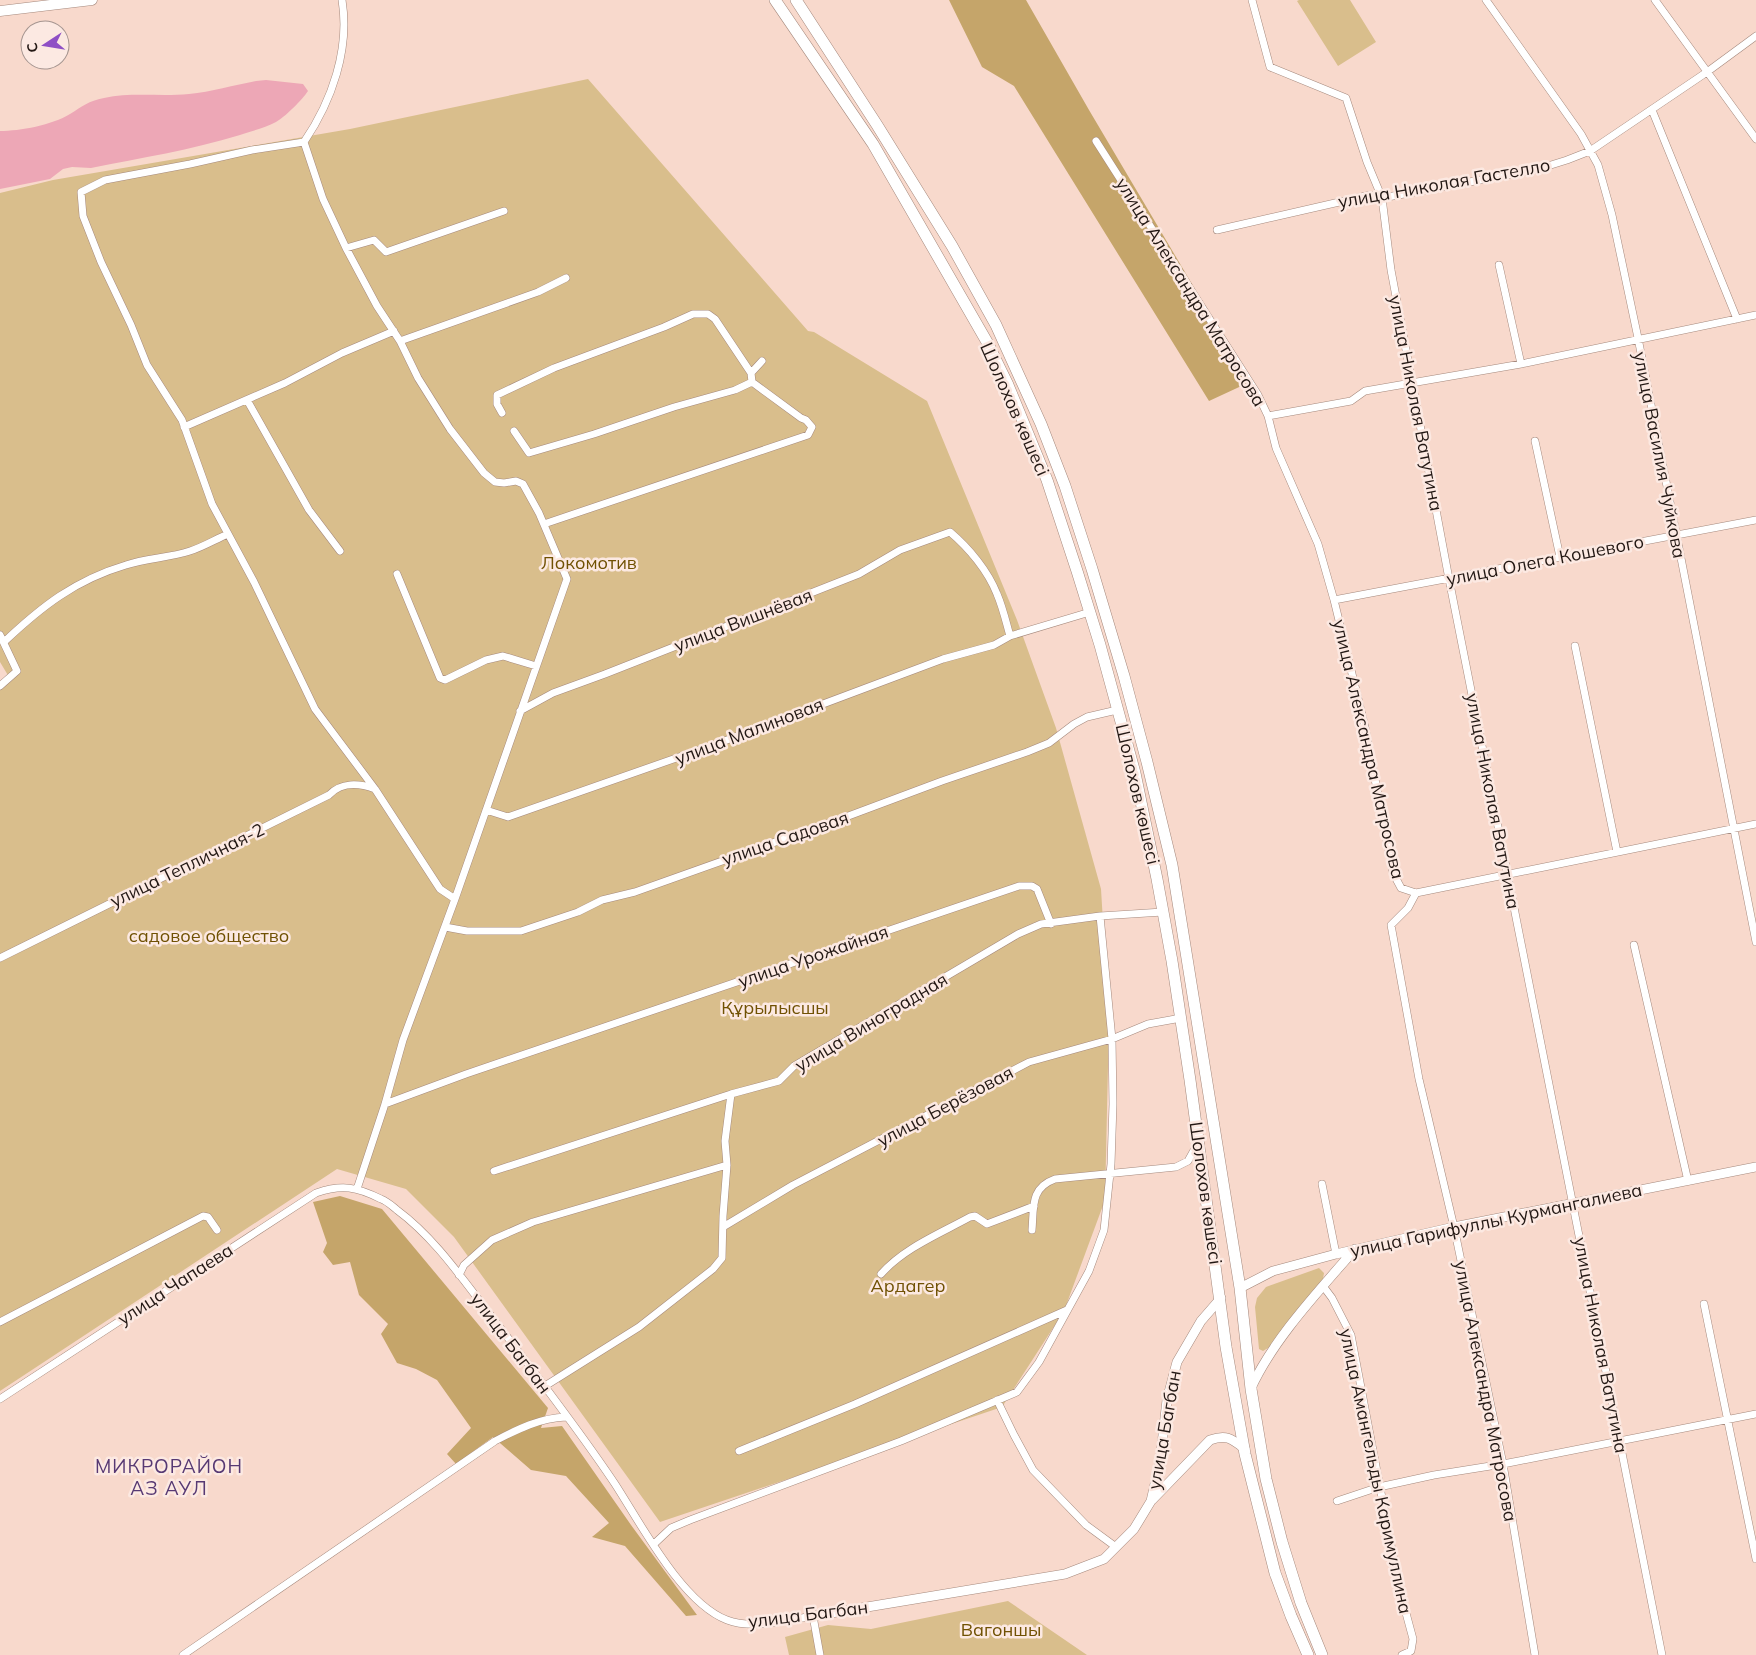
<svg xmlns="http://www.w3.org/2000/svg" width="1756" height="1655" font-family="Mulish,sans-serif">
	<rect width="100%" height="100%" fill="#f8d9cc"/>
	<path fill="#d9be8c" d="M1299 0H1350L1376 42 1338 66 1297 1Z
		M588 79 808 331 814 332 927 401 1017 620 1056 728 1101 889 1109 1021 1105 1200 1064 1311 1002 1407 660 1522 454 1237 406 1189 337 1169 0 1391V683L9 677 0 662V193L53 180 350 129Z
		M1319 1268 1324 1273 1323 1279 1268 1348 1263 1351 1259 1349 1255 1307 1257 1298 1266 1287Z
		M1008 1601 1087 1655H789L785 1637 828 1625 871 1629Z"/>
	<path fill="#c5a56a" d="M949 0H1026L1089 110 1250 382 1209 401 1014 86 982 67Z
		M340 1196 382 1209 548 1408 541 1428 562 1426 631 1525 697 1615 686 1616 625 1546 592 1537 609 1523 566 1476 531 1470 493 1437 456 1464 447 1454 471 1428 437 1380 416 1369 397 1363 381 1334 388 1324 359 1295 350 1262 333 1265 323 1252 327 1243 313 1202Z"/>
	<path fill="#eda7b6" d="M266 80 303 84 308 91C303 99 284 118 276 122 265 128 251 131 240 135 191 150 141 158 91 168L72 167 63 169 50 179 0 189V131C20 131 52 125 70 114 83 106 88 101 104 98 132 92 161 97 189 94 211 92 234 85 256 81Z"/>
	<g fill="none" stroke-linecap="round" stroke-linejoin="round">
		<g stroke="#a5897d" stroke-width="8">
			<path id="minor" d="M342 0C350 49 332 101 304 142L252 150 190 164 105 180 81 192 83 216 101 262 131 325 147 365 182 420 212 504 254 582 315 709 375 789 440 889 455 899
				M1252 0 1270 67 1346 98 1367 162 1382 198 1391 270 1449 579 1662 1655
				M1486 0 1581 134 1598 165 1612 215 1638 338 1756 942
				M1655 0 1756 139
				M1652 110 1737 319
				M1096 141 1258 395 1268 416 1276 448 1318 544 1334 600 1365 727 1393 873 1401 888 1416 893
				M304 142 323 199 346 248 377 306 400 341 418 378 450 429 484 473 495 482 504 483 516 481 523 484 539 513 567 579 455 899 403 1040 385 1104 357 1189
				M1217 230 1370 195 1382 198 1535 170 1567 160 1590 151 1707 72 1756 36
				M346 248 374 240 386 252 504 211
				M1499 265 1521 364
				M400 341 538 292 566 278
				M247 400 309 510 340 551
				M502 413 497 404V395L554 368 664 327 693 314H708L715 319 751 373
				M1268 416 1351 401 1365 391 1521 364 1756 315
				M184 427 285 383 342 353 394 331
				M514 431 529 453 594 434 674 407 735 390 752 382
				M1535 441 1560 557
				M544 524 808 435 812 427 806 420 801 418 752 382 751 373 762 361
				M397 574 440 678 445 680 486 660 503 656 536 666
				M1334 600 1756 520
				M0 635 17 671 0 686
				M4 642C41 607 75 580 126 565 146 558 169 558 190 551 203 547 216 539 228 534
				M1575 646 1617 852
				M520 711 553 693 605 674 859 574 900 550 950 532C969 548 988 571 997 594 1003 608 1006 622 1010 636
				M486 810 508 817 719 743 943 659 994 645 1010 636 1090 612
				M1416 893 1408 908 1391 925 1419 1079 1454 1227 1503 1464 1535 1655
				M1416 893 1756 824
				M445 927 467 931H521L578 912 602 900 635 892 843 818 942 781 1027 752 1049 743 1074 724 1087 717 1117 710
				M1634 945 1688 1181
				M0 958 329 795C341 782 359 783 375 789
				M385 1104 466 1074 1019 886H1032L1037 889 1051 924
				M494 1171 731 1094 779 1081 794 1066 1018 934 1041 924 1100 916 1163 912
				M1322 1184 1336 1254
				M723 1227 793 1185 1029 1062 1112 1039 1148 1024 1181 1018
				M1032 1230C1034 1207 1030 1188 1055 1179L1176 1167 1188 1161 1198 1143
				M881 1274C904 1248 939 1234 970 1217L975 1216 987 1224 1034 1206
				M459 1275 464 1265 492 1240 533 1222 727 1165
				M1323 1286 1332 1298 1351 1335 1399 1587 1413 1639 1411 1651 1402 1655
				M1704 1304 1756 1559
				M0 1322 203 1216 208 1217 217 1230
				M545 1386 639 1327 713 1269 722 1258 723 1216 727 1165 725 1141 731 1094
				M0 1399 316 1193C342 1184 357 1187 381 1199 387 1201 392 1206 397 1210 435 1238 463 1280 492 1317 534 1372 577 1427 615 1484 641 1524 682 1603 727 1620 753 1630 787 1620 813 1616L820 1655
				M997 1400 1014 1435 1033 1470 1086 1525 1116 1547
				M739 1451 855 1404 1067 1310
				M1337 1501 1379 1487 1434 1475 1503 1464 1756 1414
				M654 1544 671 1528 690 1520 901 1441 1017 1392 1039 1362 1089 1271 1104 1230 1111 1164 1113 1104 1112 1039 1100 916
				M183 1655 495 1441C518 1429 540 1418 566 1417"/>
		</g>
		<g stroke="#a5897d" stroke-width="10">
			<path id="tertiary" d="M1240 1288 1273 1271 1336 1254 1454 1227 1756 1167
				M1251 1388C1274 1338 1319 1291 1355 1249
				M1152 1500 1210 1440C1227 1434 1232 1439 1245 1449
				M813 1616 1065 1574 1104 1559 1134 1529 1151 1501 1160 1462 1167 1400 1177 1362 1201 1321 1221 1298"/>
		</g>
		<g stroke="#a5897d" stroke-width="11">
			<path id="secondary" d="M0 11 92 0"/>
		</g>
		<g stroke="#a5897d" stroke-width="12">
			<path id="trunk" d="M775 0 873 144 987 342 1008 385 1029 436 1047 480 1077 571 1100 645 1135 773 1157 879 1172 961 1190 1080 1226 1347 1245 1454 1275 1573 1291 1616 1308 1655
				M796 0 877 125 952 246 996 325 1041 424 1065 486 1092 569 1124 676 1147 762 1172 865 1240 1288 1251 1389 1266 1479 1282 1542 1301 1603 1322 1655"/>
		</g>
		<use href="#minor" stroke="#fff" stroke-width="7"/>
		<use href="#tertiary" stroke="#fff" stroke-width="9"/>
		<use href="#secondary" stroke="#fff" stroke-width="10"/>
		<use href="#trunk" stroke="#fff" stroke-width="11"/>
	</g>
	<g text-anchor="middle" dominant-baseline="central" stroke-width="5" stroke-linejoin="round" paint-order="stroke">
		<g font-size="18" fill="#231814" stroke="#fce9e2">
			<text transform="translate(1444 183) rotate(-10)">улица Николая Гастелло</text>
			<text transform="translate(1191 292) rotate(58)">улица Александра Матросова</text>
			<text transform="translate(1416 403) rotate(79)">улица Николая Ватутина</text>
			<text transform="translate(1015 409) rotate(66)">Шолохов көшесі</text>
			<text transform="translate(1660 455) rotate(79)">улица Василия Чуйкова</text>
			<text transform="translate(1545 560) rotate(-11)">улица Олега Кошевого</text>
			<text transform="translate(743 620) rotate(-21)">улица Вишнёвая</text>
			<text transform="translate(749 731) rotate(-21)">улица Малиновая</text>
			<text transform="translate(1369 749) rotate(77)">улица Александра Матросова</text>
			<text transform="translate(1138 794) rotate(77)">Шолохов көшесі</text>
			<text transform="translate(1493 801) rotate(79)">улица Николая Ватутина</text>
			<text transform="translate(785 838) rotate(-19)">улица Садовая</text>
			<text transform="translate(187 865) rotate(-26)">улица Тепличная-2</text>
			<text transform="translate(813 956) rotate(-19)">улица Урожайная</text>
			<text transform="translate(871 1022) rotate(-31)">улица Виноградная</text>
			<text transform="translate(945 1106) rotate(-28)">улица Берёзовая</text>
			<text transform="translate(1206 1193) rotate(82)">Шолохов көшесі</text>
			<text transform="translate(1496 1220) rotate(-12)">улица Гарифуллы Курмангалиева</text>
			<text transform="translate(175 1284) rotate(-33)">улица Чапаева</text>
			<text transform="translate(511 1343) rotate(53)">улица Багбан</text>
			<text transform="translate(1601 1345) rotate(79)">улица Николая Ватутина</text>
			<text transform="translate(1486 1391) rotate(79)">улица Александра Матросова</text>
			<text transform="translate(1164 1430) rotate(-80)">улица Багбан</text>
			<text transform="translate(1376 1471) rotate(78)">улица Амангельды Каримуллина</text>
			<text transform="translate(808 1614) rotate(-7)">улица Багбан</text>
		</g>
		<g font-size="18" fill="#705103" stroke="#fce9e2">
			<text x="589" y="562">Локомотив</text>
			<text x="209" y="935">садовое общество</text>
			<text x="775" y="1007">Құрылысшы</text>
			<text x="908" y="1285">Ардагер</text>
			<text x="1001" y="1629">Вагоншы</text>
		</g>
		<g font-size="19" letter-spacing="1" fill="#573973" stroke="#fce9e2">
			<text x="169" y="1466">МИКРОРАЙОН<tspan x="169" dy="22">АЗ АУЛ</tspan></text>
		</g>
	</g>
	<g transform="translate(45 45) rotate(258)"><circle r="24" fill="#fce9e2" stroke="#a59590"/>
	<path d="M0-4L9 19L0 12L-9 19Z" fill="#8f4fc5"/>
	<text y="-8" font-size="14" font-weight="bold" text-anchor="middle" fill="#231814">С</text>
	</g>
</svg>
